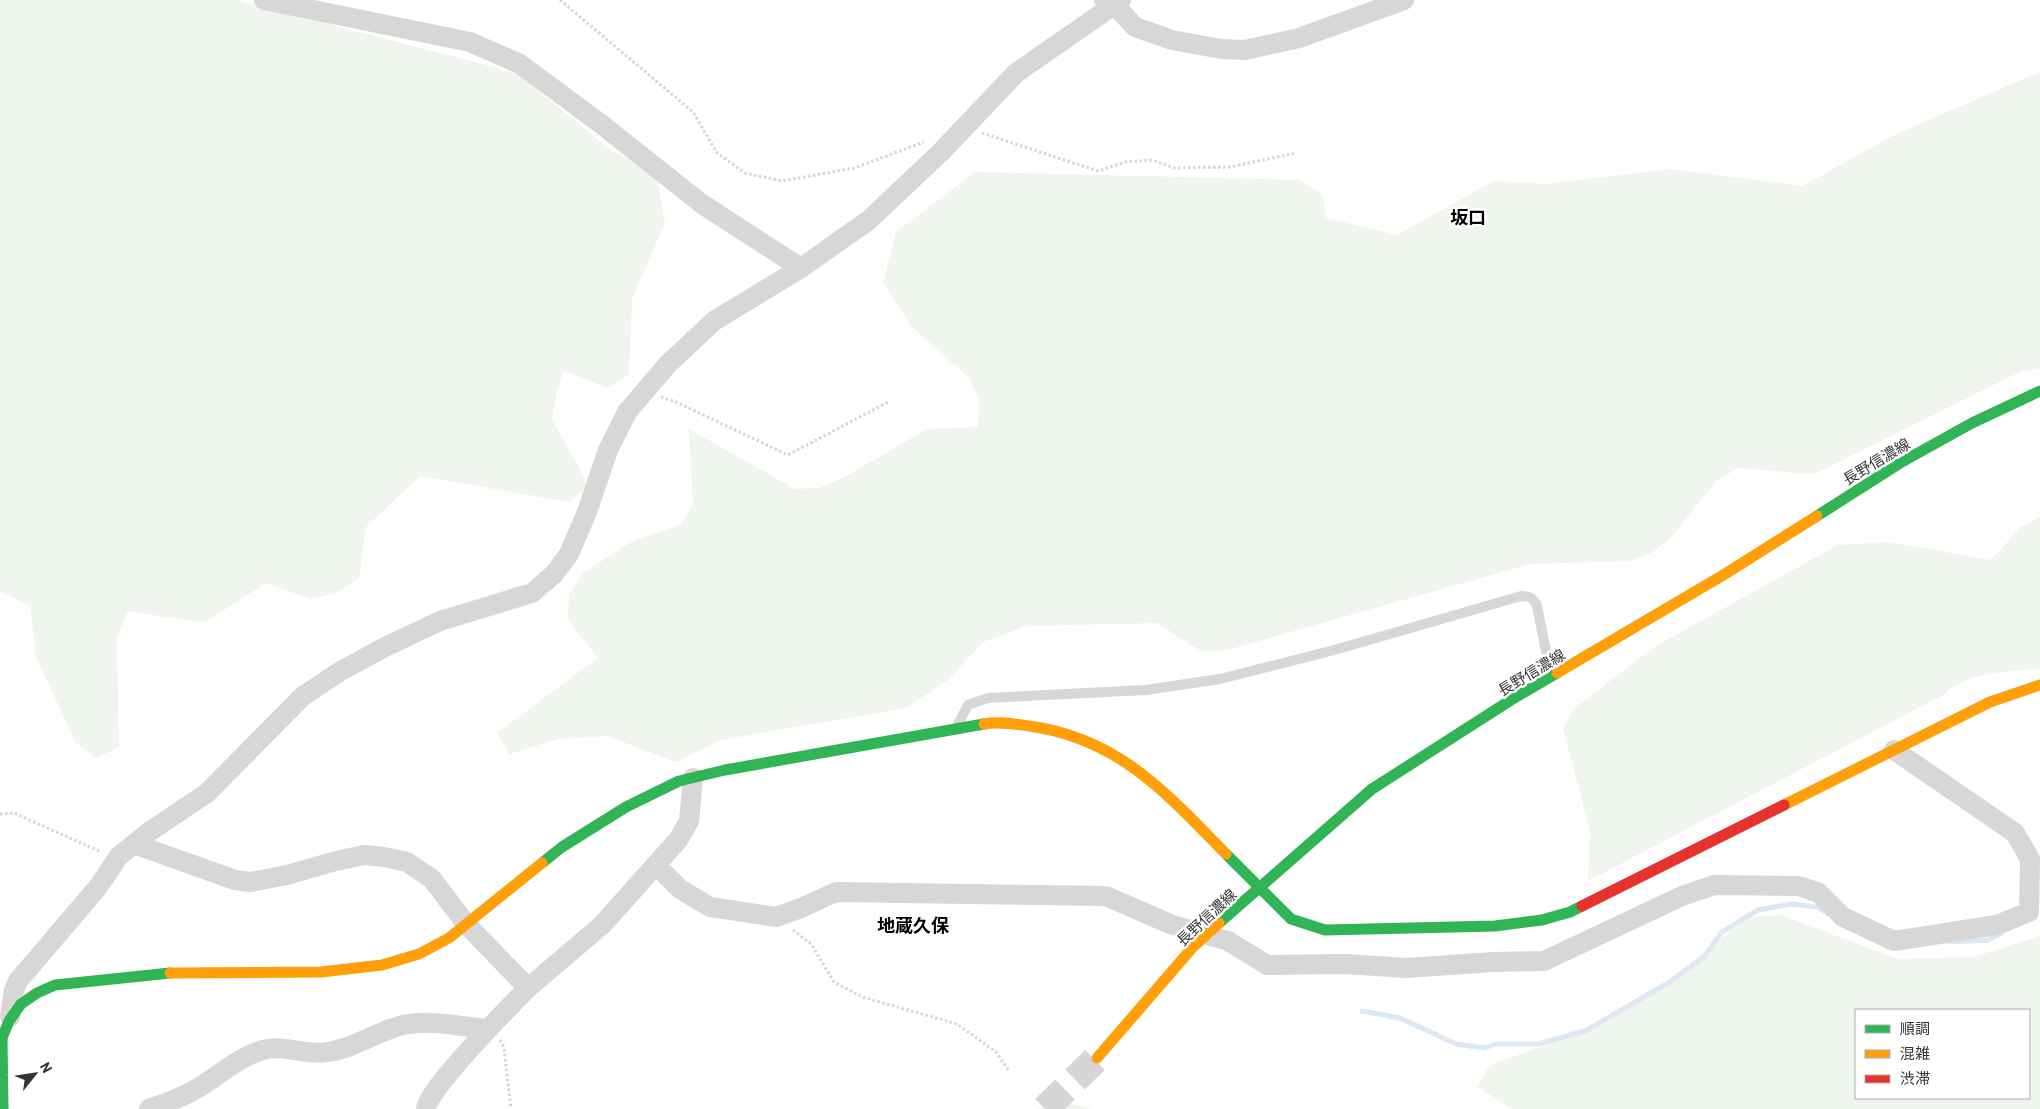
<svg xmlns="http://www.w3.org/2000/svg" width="2040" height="1109" font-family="Barlow,'Noto Sans JP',sans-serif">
	<rect width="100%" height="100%" fill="#fff"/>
	<path fill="#f0f5ed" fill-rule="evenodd" d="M0 0H236L517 73 610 150 656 171 665 223 632 299 629 374 608 388 563 371 556 395 552 419 589 486 569 502 420 476 366 527 359 578 336 593 311 599 266 583 204 623 128 611 117 637 119 747 96 758 76 743 36 657 30 606 0 591Z
		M2040 72V368L2020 372 1814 474 1738 468 1716 481 1670 539 1651 553 1628 561 1530 564 1227 650 1201 651 1157 623 1027 626 983 642 948 680 906 708 721 740 676 762 607 736 558 739 509 754 497 733 598 658 568 620 569 595 583 573 633 541 680 525 693 505 689 429 795 489 819 488 843 478 927 429 978 427 979 399 968 377 911 326 883 283 896 232 975 172 1300 180 1322 194 1326 218 1397 235 1494 181 1544 184 1671 169 1803 186 1892 136Z
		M2040 517V669C2008 671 1967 672 1943 695L1588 881 1590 832 1563 728 1576 707 1654 647 1838 545 1888 542 1991 560 2020 528Z
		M1781 915 1898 959 1973 957 2040 936V1109H1511L1477 1086 1490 1065 1588 1030 1650 994 1749 917ZM1856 1010H2029V1098H1856Z
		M1063 1102 1091 1109H1037Z"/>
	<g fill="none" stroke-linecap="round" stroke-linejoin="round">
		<path stroke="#dde8f2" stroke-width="5" d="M1949 942 1989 940 2001 933
			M1362 1011 1400 1018 1456 1044 1484 1048 1496 1044H1538L1585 1031 1668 983 1703 958 1722 932 1758 910 1792 904 1817 907 1828 914"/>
		<path stroke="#d6d6d6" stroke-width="28" stroke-dasharray="28 14" stroke-linecap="butt" d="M1045 1109 1097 1058"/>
		<path stroke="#d6d6d6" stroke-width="3" stroke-dasharray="2.5 2.5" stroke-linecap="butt" d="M560 0 693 112 717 153 745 173 782 181 854 168 924 142
			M982 133 1098 171 1125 162 1152 160 1175 168 1230 167 1296 153
			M661 397 676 402 788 455 890 401
			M0 814 14 813 101 852
			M793 930 811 944 834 982 862 997 957 1024 996 1052 1009 1071
			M500 1040 504 1047 511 1109"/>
		<path stroke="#d7d7d7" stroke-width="10" d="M957 726 968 705 988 698 1146 690 1220 679 1338 649 1521 596C1530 596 1533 598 1537 606L1551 676"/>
		<path stroke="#d7d7d7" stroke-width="20" d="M264 0 470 42 520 64 601 124 702 204 801 268
			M1104 0 1114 4 1135 27 1172 40 1221 49 1245 50 1299 38 1404 0
			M134 844 235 880 251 882 287 875 336 861 364 855 384 857 407 862 432 879 466 924 528 988C511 1005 426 1091 426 1109
			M656 865 680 889 710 907 776 917 801 908 836 892 1106 896 1170 924 1228 941 1267 965 1345 964 1407 968 1493 962 1544 961 1682 896 1714 885 1799 886 1819 893 1843 917 1894 941 1997 925 2029 912 2030 859 2015 833 1894 750
			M528 988 602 925 678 840 689 821 693 778
			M10 1017 14 990 18 981 98 887 119 856 149 832 207 793 303 696 339 672 385 647 440 621 532 593 554 574 569 554 587 512 608 450 627 412 668 364 714 321 801 268 869 220 941 152 1016 73 1121 0
			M149 1109C166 1103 182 1098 198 1088 218 1076 240 1056 263 1050 285 1044 306 1056 328 1052 352 1049 373 1034 396 1027 424 1018 458 1026 487 1029"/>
		<path stroke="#30b455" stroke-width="11" d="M1817 516 1900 463 1972 423 2040 391
			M1226 854 1291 919 1325 930 1495 926 1542 920 1570 912 1582 906
			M542 863 562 847 626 807 679 781 725 770 984 724
			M1219 923 1372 789 1511 700 1557 673
			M3 1109 2 1038 9 1021 21 1004 37 993 55 985 170 973"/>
		<path stroke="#ff9f0a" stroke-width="11" d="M1557 673 1725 574 1817 516
			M984 724C998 721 1015 724 1029 726 1119 738 1167 794 1226 854
			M1784 805 1990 702 2040 685
			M170 973 321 972 382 965 419 954 449 938 542 863
			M1097 1058 1193 947"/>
		<path stroke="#e5322d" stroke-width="11" d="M1582 906 1784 805"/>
		<path stroke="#ff9f0a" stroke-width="11" d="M1193 947 1219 923"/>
	</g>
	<g text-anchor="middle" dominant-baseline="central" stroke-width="5" stroke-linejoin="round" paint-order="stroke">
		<g font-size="15" fill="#333" stroke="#fff">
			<text transform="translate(1876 461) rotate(-31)">長野信濃線</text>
			<text transform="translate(1531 672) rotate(-31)">長野信濃線</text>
			<text transform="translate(1206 917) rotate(-43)">長野信濃線</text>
		</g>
		<g font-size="18" font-weight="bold" fill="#000" stroke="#fff">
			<text x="1468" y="217">坂口</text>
			<text x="913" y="925">地蔵久保</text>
		</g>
	</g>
	<rect x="1855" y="1009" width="175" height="90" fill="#ffffff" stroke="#adadad"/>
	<rect x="1865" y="1025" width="25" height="8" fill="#30b455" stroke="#adadad"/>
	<text x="1900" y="1034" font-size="15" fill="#333333">順調</text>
	<rect x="1865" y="1050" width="25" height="8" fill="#ff9f0a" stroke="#adadad"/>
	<text x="1900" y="1059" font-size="15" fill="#333333">混雑</text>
	<rect x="1865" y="1075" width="25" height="8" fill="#e5322d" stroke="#adadad"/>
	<text x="1900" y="1084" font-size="15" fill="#333333">渋滞</text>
	<g transform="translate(35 1074) rotate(60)" stroke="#ffffff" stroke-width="4" paint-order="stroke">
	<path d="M0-4L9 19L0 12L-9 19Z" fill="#333333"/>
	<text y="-8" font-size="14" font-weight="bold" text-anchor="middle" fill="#333333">N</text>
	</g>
</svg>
